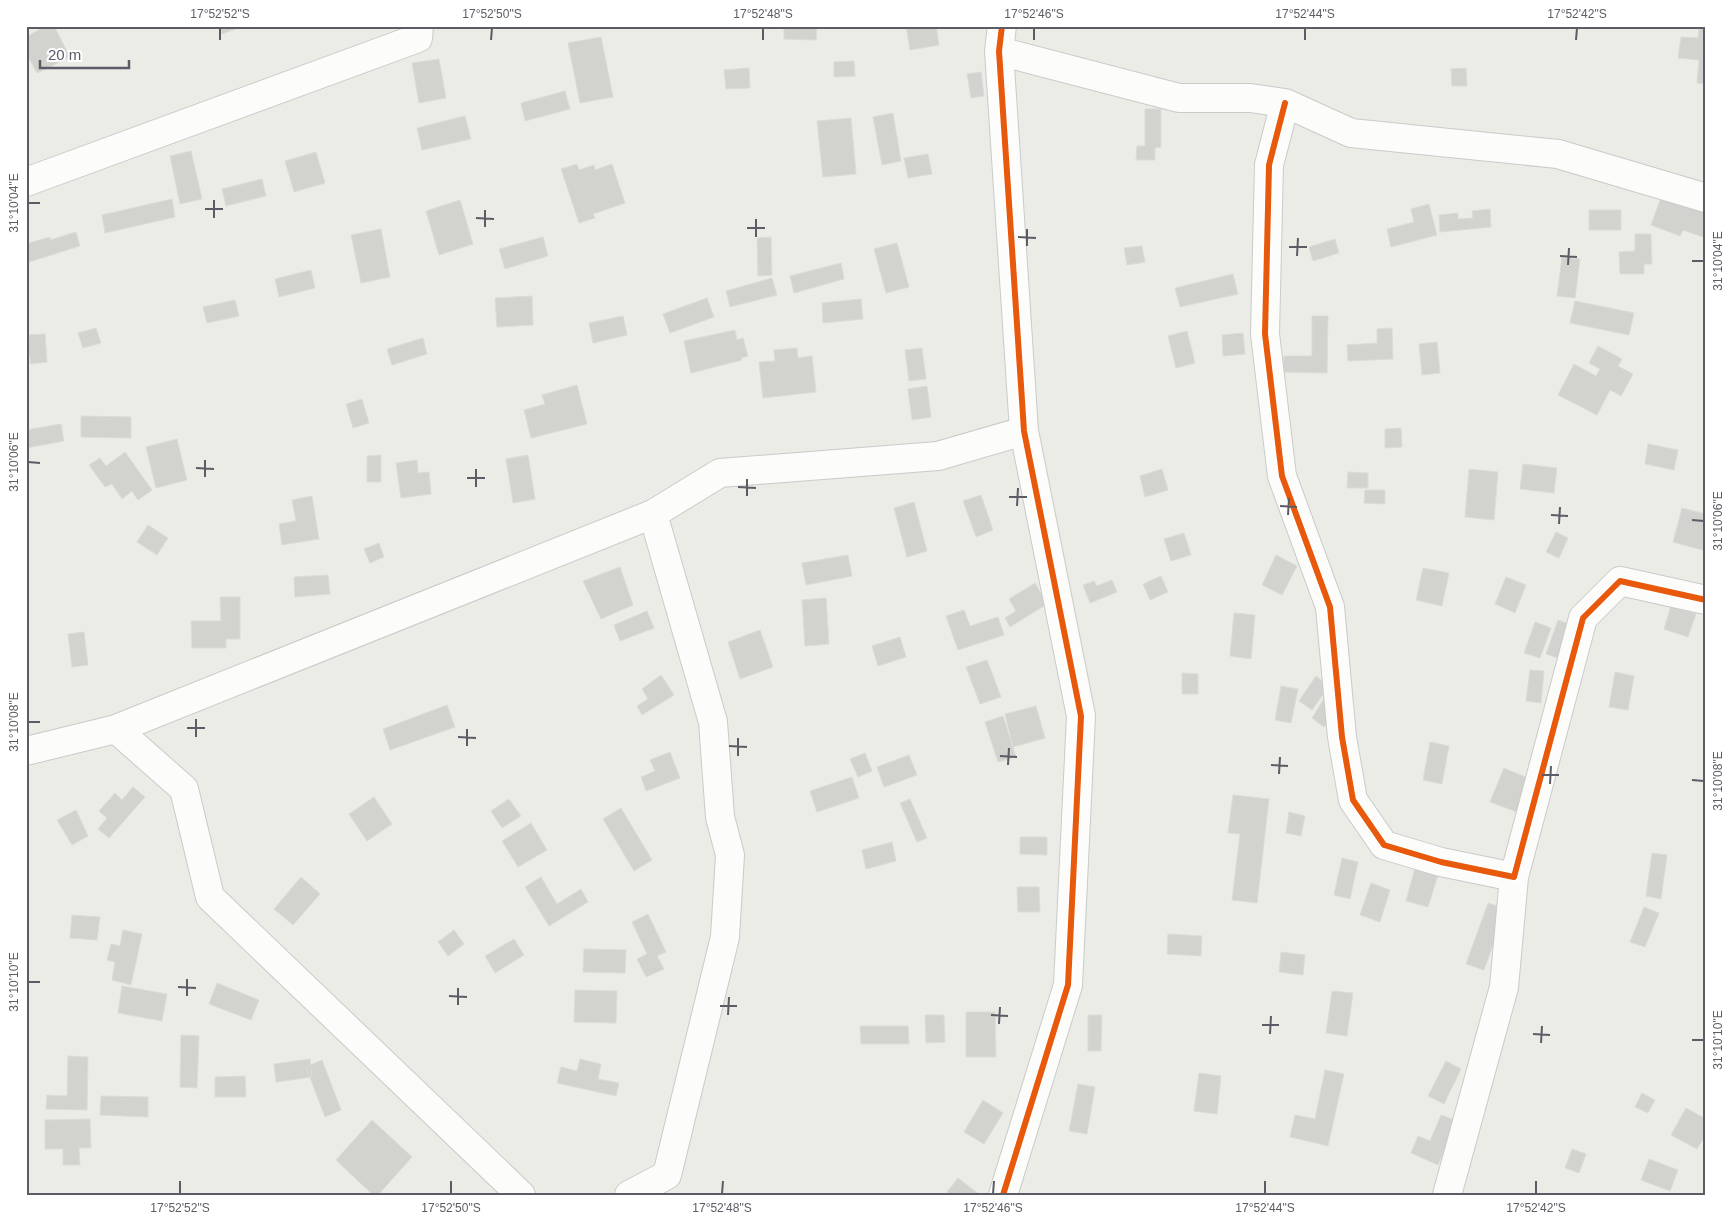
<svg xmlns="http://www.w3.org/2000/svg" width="1732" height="1221" font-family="Arial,sans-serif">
	<rect width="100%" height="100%" fill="#ebece6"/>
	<path fill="#d2d3cf" stroke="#dbdcd6" d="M46 26H54L70 57 37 73 26 53V37Z
		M220 26H240L241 27 222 34Z
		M784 26H817L816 40 784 39Z
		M906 26H936L939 45 910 50Z
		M1699 28 1706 29V84L1697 83 1699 60 1678 58 1681 37 1698 38Z
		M601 37 613 97 580 103 568 43Z
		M439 59 446 98 419 103 412 63Z
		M854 61 855 76 834 77V62Z
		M749 68 750 88 726 89 724 70Z
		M1466 68 1467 86H1452L1451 69Z
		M981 72 984 96 971 98 967 74Z
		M565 91 570 109 525 121 521 103Z
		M1145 109H1161V147L1155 148V160H1136L1137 146H1145Z
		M893 113 901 161 882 165 873 117Z
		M465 116 471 139 422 150 417 128Z
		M851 118 856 174 823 177 817 121Z
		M191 151 202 199 180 204 170 156Z
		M316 152 325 183 294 192 285 161Z
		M928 154 932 174 908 178 904 158Z
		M577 164 579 170 594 165 595 170 612 164 625 203 593 214 595 218 579 223 561 169Z
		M262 179 266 196 226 206 222 189Z
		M1662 195 1706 211V238L1683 230 1680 236 1651 225Z
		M172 199 175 217 105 233 102 215Z
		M460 200 473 244 439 255 426 211Z
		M1429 204 1437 235 1391 247 1387 229 1414 222 1411 209Z
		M1490 209 1491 227 1440 232 1439 215 1458 213V219L1473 218 1472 211Z
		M1589 210H1621V230H1589Z
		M381 229 390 277 361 283 351 235Z
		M76 232 80 246 29 262 26 252V244L50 237V240Z
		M1635 234H1651L1652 264H1644V274H1620L1619 252 1635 251Z
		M543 237 548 256 505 269 499 249Z
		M771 237 772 275 758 276 757 238Z
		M1335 239 1339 253 1313 261 1309 247Z
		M897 243 909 287 886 293 874 249Z
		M1142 246 1145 262 1127 265 1124 248Z
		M1562 257 1580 259 1575 298 1557 296Z
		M841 263 844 279 794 293 790 276Z
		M311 270 315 288 279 297 275 279Z
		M1233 274 1238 294 1180 307 1175 288Z
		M772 278 777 295 730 307 726 291Z
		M532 296 533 325 497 327 495 298Z
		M707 298 714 317 670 333 663 314Z
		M861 299 863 319 823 323 822 303Z
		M235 300 239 316 207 323 203 307Z
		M1575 301 1634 313 1629 335 1570 323Z
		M623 316 627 335 593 343 589 323Z
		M1312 316H1328L1327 373 1283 372 1284 356H1312Z
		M96 328 101 343 83 348 78 333Z
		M1392 328 1393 359 1348 361 1347 345 1377 343V329Z
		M735 330 737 340 743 338 748 356 741 358 742 360 691 373 684 341Z
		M1187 331 1195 363 1176 368 1168 336Z
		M1243 333 1245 354 1223 356 1222 335Z
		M45 334 47 362 30 364V357H26V343H29V335Z
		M423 338 427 354 392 365 387 349Z
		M1437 342 1440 373 1422 375 1419 344Z
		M1598 346 1622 359 1618 366 1633 374 1621 396 1610 390 1597 415 1558 395 1574 364 1596 376 1600 369 1589 363Z
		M797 348 798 358 812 356 816 392 763 398 759 362 775 361 774 350Z
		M922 348 926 379 909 381 905 350Z
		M577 385 587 424 531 438 524 410 545 404 542 395Z
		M927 386 931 417 912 420 908 389Z
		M362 399 369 423 353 428 346 404Z
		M81 416 131 417V438L81 437Z
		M61 424 64 441 26 448V430Z
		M1401 428 1402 447 1385 448V429Z
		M177 439 187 480 156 488 146 447Z
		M1648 444 1678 450 1674 470 1645 464Z
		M125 452 152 490 138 500 132 491 122 499 112 484 105 487 89 465 100 458 106 466Z
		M381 455V482H367V456Z
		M528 455 535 499 513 503 506 459Z
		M417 460 418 473 429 472 431 494 401 498 396 463Z
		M1523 464 1557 468 1554 493 1520 489Z
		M1162 469 1168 490 1145 497 1140 476Z
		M1469 469 1498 472 1494 520 1465 517Z
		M1348 472 1368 473V488H1347Z
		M1365 490H1385V504L1364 503Z
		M981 495 993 530 976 537 963 501Z
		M312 496 319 539 282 545 279 524 296 521 292 500Z
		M914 502 927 551 907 557 894 508Z
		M1682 508 1706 514V551L1673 542Z
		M148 525 168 538 157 555 137 542Z
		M1556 532 1568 538 1559 558 1546 552Z
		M1184 533 1191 555 1171 561 1164 539Z
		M379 543 384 557 370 563 364 549Z
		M848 555 852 576 806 585 802 563Z
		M1276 555 1297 566 1282 595 1262 585Z
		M620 567 633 605 601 619 583 581Z
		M1423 568 1449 573 1442 606 1416 600Z
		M328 575 330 594 295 597 294 577Z
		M1161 576 1168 592 1150 600 1143 584Z
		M1506 577 1526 585 1515 613 1495 604Z
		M1112 580 1117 592 1090 603 1083 585 1094 581 1097 586Z
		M1035 583 1047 604 1010 627 1005 618 1016 611 1009 599Z
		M220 597H240V639H226V648H192L191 621H221Z
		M826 598 829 644 805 646 802 600Z
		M1671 606 1696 614 1688 637 1664 629Z
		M964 610 970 626 998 617 1004 635 958 650 946 616Z
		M647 611 654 628 620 641 614 625Z
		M1234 613 1255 615 1251 659 1230 656Z
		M1558 620 1575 626 1564 660 1546 654Z
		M1535 622 1551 628 1540 658 1524 653Z
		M760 630 773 667 740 679 728 642Z
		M84 632 88 665 72 667 68 634Z
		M900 637 906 657 878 666 872 646Z
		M987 660 1001 697 980 704 966 667Z
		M1530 670 1544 671 1541 703 1526 701Z
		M1615 672 1634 676 1628 710 1609 707Z
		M1182 673 1198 674V694H1182Z
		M661 675 674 695 642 715 637 706 648 699 642 689Z
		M1316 676 1329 686 1312 710 1299 701Z
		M1281 686 1298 689 1291 723 1275 720Z
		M1325 697 1339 706 1324 727 1312 718Z
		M447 705 455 727 390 750 383 729Z
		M1036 706 1045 738 1013 747 1005 714Z
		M1003 716 1016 757 998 762 985 722Z
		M1430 742 1449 746 1442 784 1423 780Z
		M670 752 680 778 646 791 641 777 655 771 650 760Z
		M865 753 872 771 858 777 850 759Z
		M909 755 917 775 884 787 877 767Z
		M1504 768 1530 779 1517 812 1490 802Z
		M852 777 859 798 817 812 810 791Z
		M133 787 145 797 109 838 98 829 107 818 99 811 115 793 122 800Z
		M1233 795 1269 799 1257 903 1232 900 1240 834 1228 833Z
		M374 797 392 824 367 841 349 814Z
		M509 799 521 816 502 828 491 811Z
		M910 799 927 838 917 842 900 803Z
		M621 808 652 860 634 871 603 819Z
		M76 810 88 836 72 845 57 820Z
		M1289 812 1305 816 1301 836 1286 833Z
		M531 823 547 850 518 867 502 841Z
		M1020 837H1047V855L1020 854Z
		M892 842 896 861 866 869 862 850Z
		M1652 853 1667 855 1661 899 1646 896Z
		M1342 858 1358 862 1350 899 1334 895Z
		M1415 868 1438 875 1428 907 1406 901Z
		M301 877 320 894 293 925 274 909Z
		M541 877 557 904 581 889 588 902 549 926 525 887Z
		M1371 883 1390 890 1380 922 1360 915Z
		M1017 887H1039L1040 912H1018Z
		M1488 903 1506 909 1484 970 1466 964Z
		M1644 907 1659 913 1645 947 1630 942Z
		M648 914 666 952 657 956 664 969 646 977 637 959 647 954 632 922Z
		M72 915 100 917 97 940 70 938Z
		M123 930 142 934 131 985 112 980 115 962 107 960 111 944 120 946Z
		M454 930 464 944 448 956 438 942Z
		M1168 934 1202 936 1201 956 1167 954Z
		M514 939 524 955 495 973 485 956Z
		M584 949 626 950 625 973 583 972Z
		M1281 952 1305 955 1303 975 1279 972Z
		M217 983 259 1000 251 1020 209 1004Z
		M122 986 167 994 162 1021 118 1013Z
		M575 990 617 991 616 1023 574 1022Z
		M1332 991 1353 993 1347 1036 1326 1033Z
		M966 1012H995L996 1057H966Z
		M925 1015H944L945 1042 926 1043Z
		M1088 1015H1102L1101 1051H1088Z
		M860 1026H908L909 1044H861Z
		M181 1035 199 1036 197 1088 180 1087Z
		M68 1056 88 1057 87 1110 46 1109 47 1095 67 1096Z
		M310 1059 312 1077 276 1082 274 1064Z
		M580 1059 601 1064 598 1079 619 1083 616 1096 557 1083 561 1067 577 1071Z
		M322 1060 341 1110 325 1117 306 1067Z
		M1446 1061 1461 1069 1444 1104 1428 1096Z
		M1325 1070 1344 1074 1328 1146 1290 1137 1295 1115 1315 1119Z
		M1199 1073 1221 1076 1217 1114 1194 1111Z
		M245 1076 246 1097H215V1077Z
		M1078 1084 1095 1087 1087 1134 1069 1131Z
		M1642 1093 1655 1100 1648 1113 1635 1107Z
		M101 1096 148 1097V1117L100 1115Z
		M983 1100 1003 1113 984 1144 964 1132Z
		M1686 1108 1706 1119V1134L1697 1149 1671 1135Z
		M1441 1115 1457 1121 1438 1165 1411 1153 1418 1136 1430 1141Z
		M90 1119 91 1148H79L80 1165H63V1149H45V1120Z
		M372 1120 412 1157 378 1195H373L336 1160Z
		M1572 1149 1586 1154 1579 1173 1565 1168Z
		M1649 1159 1678 1170 1670 1191 1641 1180Z
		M958 1178 980 1195H951L947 1192Z"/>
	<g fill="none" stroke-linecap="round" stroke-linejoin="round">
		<g stroke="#cacaca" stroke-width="30">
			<path id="minor" d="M1002 26 999 51 1024 431 1081 716 1068 985 1003 1195
				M999 51 1179 98H1250L1285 103 1351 133 1558 154 1706 198
				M1285 103 1269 165 1265 334 1282 476 1330 607 1342 737 1353 800 1384 845 1441 862 1514 877
				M26 182 418 38 419 26
				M116 729 184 789 210 897 521 1195
				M26 751 116 729 653 514 720 473 938 456 1024 431
				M629 1195 667 1175 725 937 730 855 720 817 713 722 653 514
				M1447 1195 1504 987 1514 877 1583 618 1620 581 1706 600"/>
		</g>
		<use href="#minor" stroke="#fcfcfb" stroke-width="28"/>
		<g stroke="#fff" stroke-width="9">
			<path id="cycleway" d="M1002 26 999 51 1024 431 1081 716 1068 985 1003 1195
				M1285 103 1269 165 1265 334 1282 476 1330 607 1342 737 1353 800 1384 845 1441 862 1514 877 1583 618 1620 581 1706 600"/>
		</g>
		<use href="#cycleway" stroke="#e8590c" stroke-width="6"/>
	</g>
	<path fill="none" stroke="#5b5c65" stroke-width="2" d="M220 40V28M491 40 492 28M763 40V28M1034 40V28M1305 40V28M1576 40 1577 28M28 203H40M205 209H223M214 218V200M476 218 494 219M485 227V210M747 228H765M756 237V219M1018 237 1036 238M1027 246V229M1289 247H1307M1297 256 1298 238M1560 256 1577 257M1692 261H1704M1568 265 1569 248M28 462 40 463M196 468 214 469M205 477V460M467 478H485M476 487V469M738 487 756 488M747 496V479M1009 497H1027M1017 506 1018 488M1280 506 1297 507M1288 515 1289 498M1551 515 1568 516M1692 520 1704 521M1559 524 1560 507M28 722H40M187 728H205M196 737V719M458 737 476 738M467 746V729M729 746 747 747M738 756V738M1000 756 1017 757M1008 765 1009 748M1271 765 1288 766M1279 774 1280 757M1542 775H1559M1692 780 1704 781M1550 784 1551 766M28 982H40M178 987 196 988M187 996V979M449 996 467 997M458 1005V988M720 1006H737M728 1015 729 997M991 1015 1008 1016M999 1024 1000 1007M1262 1025H1279M1270 1034 1271 1016M1533 1034 1550 1035M1692 1040H1704M1541 1043 1542 1026M180 1194V1181M451 1194V1181M722 1194 723 1181M993 1194 994 1181M1265 1194V1181M1536 1194V1181"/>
	<rect width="1732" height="1221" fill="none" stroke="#ffffff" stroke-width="55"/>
	<path d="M40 60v8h89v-8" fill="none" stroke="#5b5c65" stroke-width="2.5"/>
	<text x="48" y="60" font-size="15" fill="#5b5c65" stroke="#ffffff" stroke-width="4" paint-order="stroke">20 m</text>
	<rect x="28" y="28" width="1676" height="1166" fill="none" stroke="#5b5c65" stroke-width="2"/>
	<g font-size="12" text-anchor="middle" fill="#5b5c65">
		<text x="220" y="18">17°52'52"S</text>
		<text x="492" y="18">17°52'50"S</text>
		<text x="763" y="18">17°52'48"S</text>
		<text x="1034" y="18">17°52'46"S</text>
		<text x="1305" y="18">17°52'44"S</text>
		<text x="1577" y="18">17°52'42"S</text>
		<text transform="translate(14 203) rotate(-90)" y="4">31°10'04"E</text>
		<text transform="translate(1718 261) rotate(-90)" y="4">31°10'04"E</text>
		<text transform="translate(14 462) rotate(-90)" y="4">31°10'06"E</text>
		<text transform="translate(1718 521) rotate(-90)" y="4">31°10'06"E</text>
		<text transform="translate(14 722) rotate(-90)" y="4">31°10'08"E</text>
		<text transform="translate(1718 781) rotate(-90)" y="4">31°10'08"E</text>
		<text transform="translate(14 982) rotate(-90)" y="4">31°10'10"E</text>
		<text transform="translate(1718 1040) rotate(-90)" y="4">31°10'10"E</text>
		<text x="180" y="1212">17°52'52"S</text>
		<text x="451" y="1212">17°52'50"S</text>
		<text x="722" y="1212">17°52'48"S</text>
		<text x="993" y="1212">17°52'46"S</text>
		<text x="1265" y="1212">17°52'44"S</text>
		<text x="1536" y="1212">17°52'42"S</text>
	</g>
</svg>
